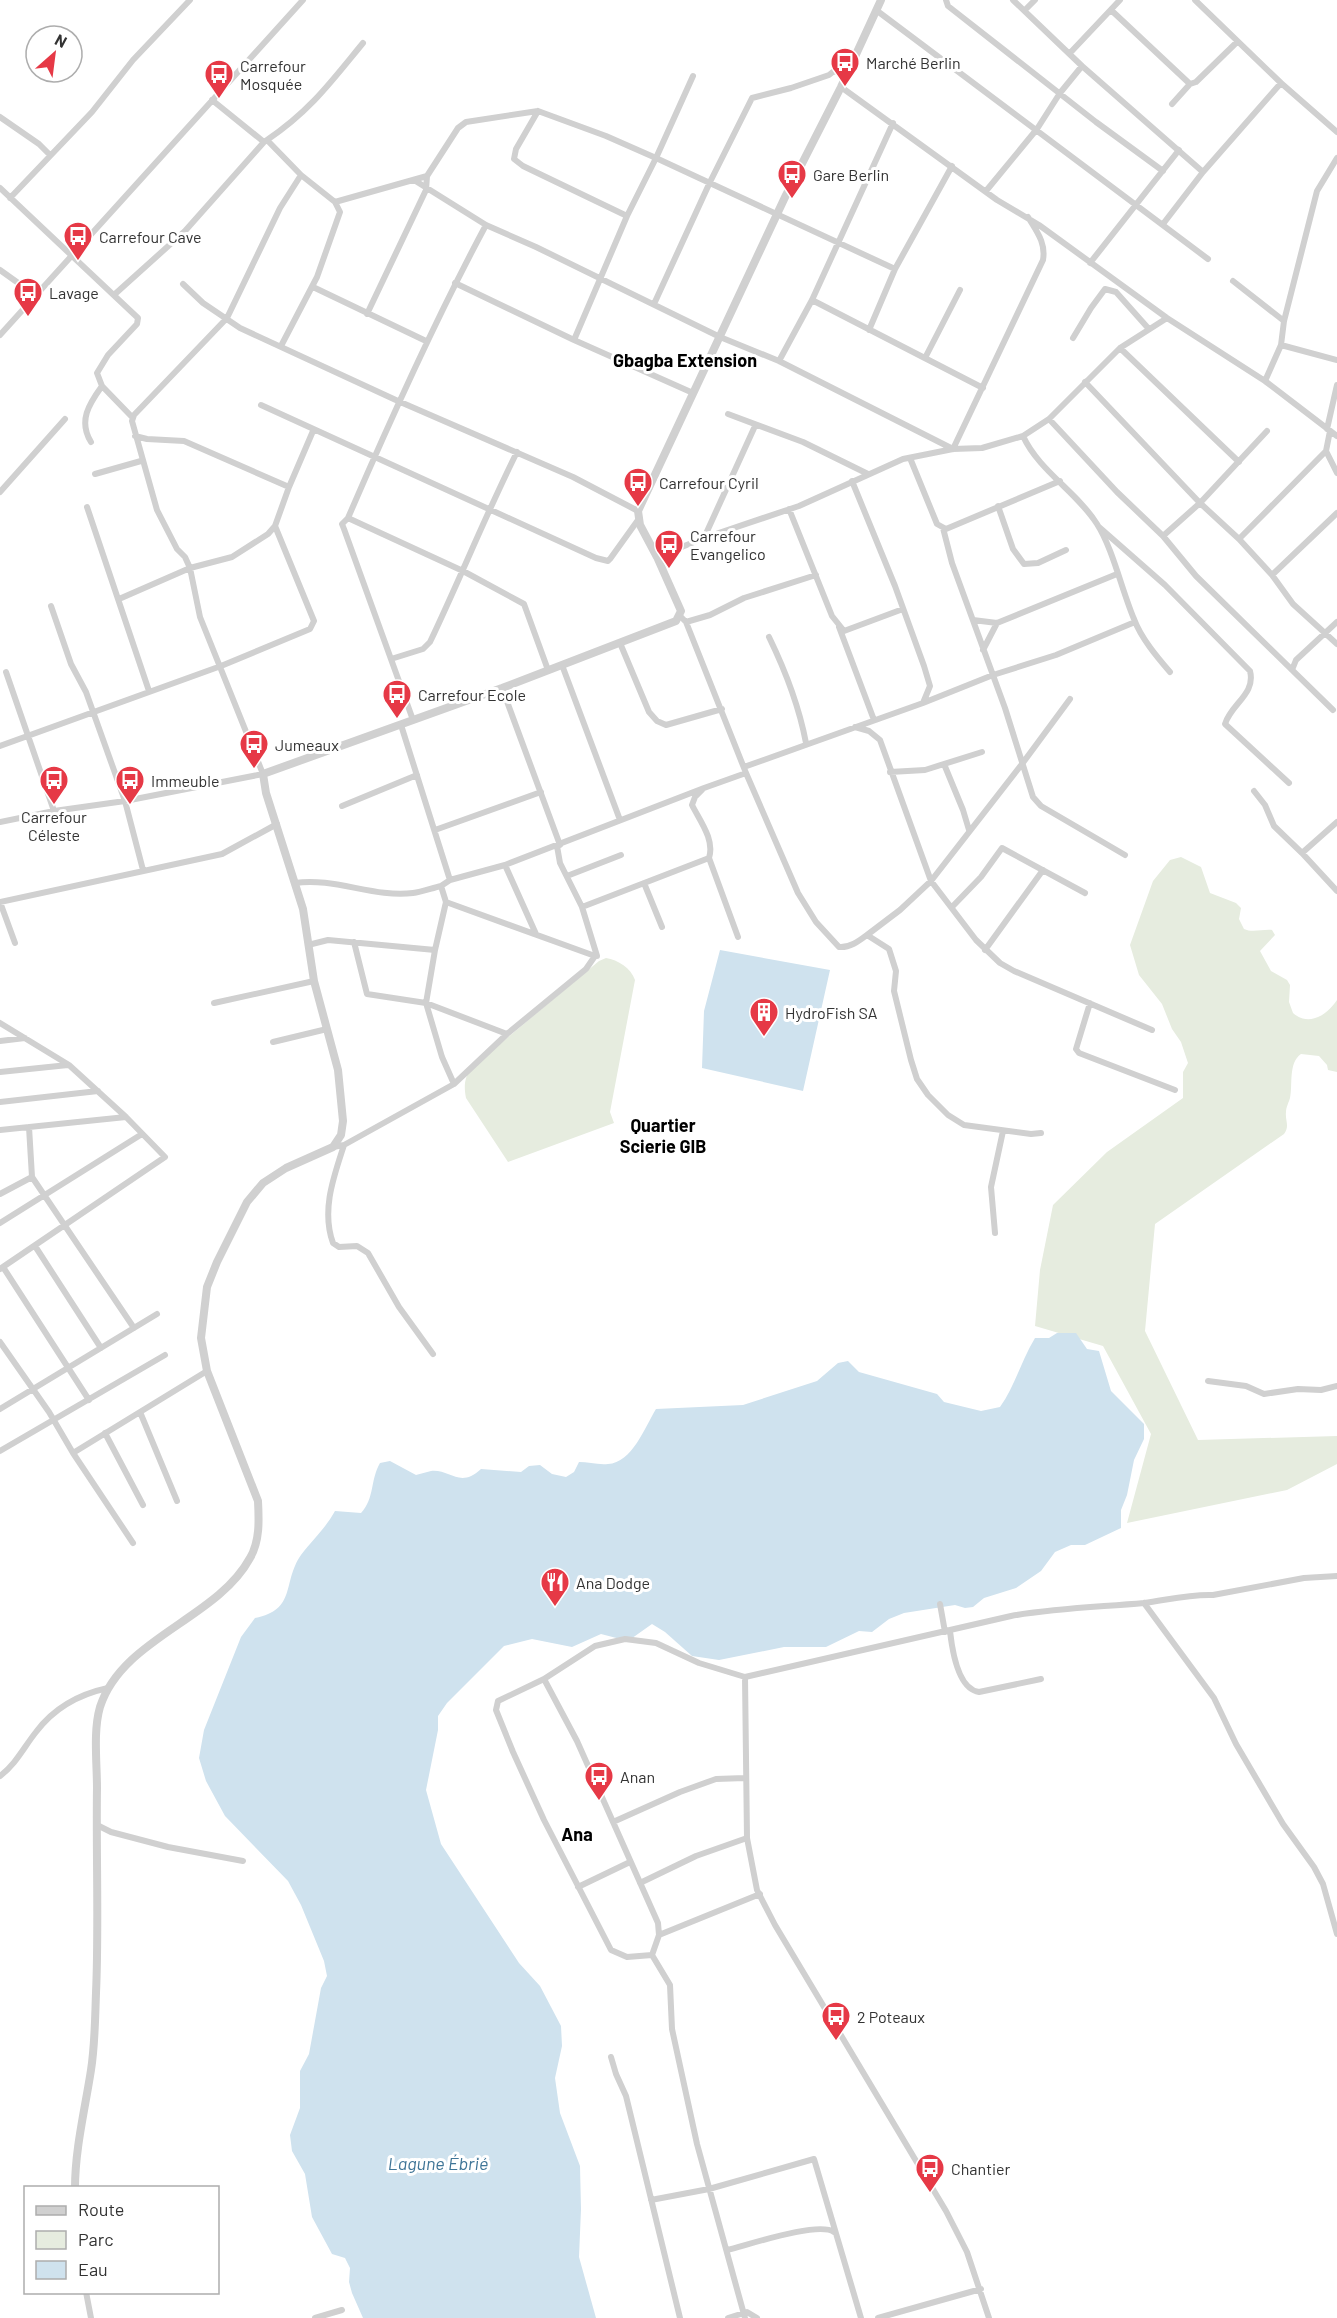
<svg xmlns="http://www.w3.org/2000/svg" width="1337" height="2318" font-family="Barlow,sans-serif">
	<rect width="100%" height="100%" fill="#fff"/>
	<path fill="#e6ecdf" d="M1181 857 1201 867 1210 893 1236 903 1241 908 1239 919 1244 929C1252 933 1263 929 1272 930L1275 935 1260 951 1271 971 1287 980 1290 985 1289 1002 1293 1013C1309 1027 1327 1015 1337 1000V1072L1328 1070 1327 1065 1319 1056 1301 1054C1288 1063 1293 1085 1290 1098 1289 1102 1286 1107 1286 1112 1285 1121 1290 1126 1284 1134L1155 1224 1145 1331 1198 1440 1337 1436V1464L1287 1490 1127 1523 1151 1434 1103 1346 1035 1326 1040 1270 1053 1205 1107 1152 1183 1098V1072L1188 1063 1181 1042 1172 1029 1162 1004 1139 975 1130 945 1153 881 1170 860Z
		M606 958C618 960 631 968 635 980L610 1112 614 1123 508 1162 466 1098C464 1087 464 1080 470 1069L599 961Z"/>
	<path fill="#cfe2ee" d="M720 950 830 970 803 1091 702 1068 704 1011Z
		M1057 1333H1076L1087 1349 1099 1351 1111 1391 1144 1424V1439L1134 1460 1127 1495 1121 1510V1528L1085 1545H1071L1055 1552 1041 1571 1016 1588 984 1598 973 1607 965 1608 955 1605 904 1613 889 1619 872 1632 859 1631 826 1647H784L719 1660 692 1656 665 1632 652 1624 628 1641 601 1634 572 1647 532 1639 504 1646 447 1703 438 1716V1730L426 1790 441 1844 519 1963 540 1986 561 2026 562 2046 555 2078 560 2113 580 2166 581 2209 579 2257 596 2318H363L352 2293 349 2282 350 2268 345 2258 332 2254 312 2217 305 2174 292 2151 290 2135 300 2108V2071L309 2054 321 1988 327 1976 324 1961 301 1905 288 1881 225 1816 206 1781 199 1758 204 1730 241 1637 255 1618C297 1610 282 1582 301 1555 313 1539 325 1529 335 1511L361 1513C375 1498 370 1480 380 1463L390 1461 416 1475C421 1474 426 1472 431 1471 450 1469 460 1489 481 1469L521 1472 529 1466 540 1465 552 1474 566 1477 574 1472 579 1462C588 1462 598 1465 608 1464 632 1463 645 1427 656 1409L743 1405 817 1381 838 1363 848 1361 859 1372 937 1394 944 1402 981 1411 1000 1407C1015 1386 1021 1361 1035 1338H1049Z"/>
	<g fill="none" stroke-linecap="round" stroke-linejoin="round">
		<path stroke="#d0d0d0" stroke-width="6" d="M946 0 948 6 1096 122 1163 171
			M1013 0 1082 66 1203 172
			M1195 0 1281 83 1337 132
			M876 10 1208 259
			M1025 10 1035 0
			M1111 10 1190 84 1196 82 1237 42
			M1070 53 1120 0
			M693 76 656 158 627 216 574 340 693 393
			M841 87 997 200 1039 225 1167 318 1265 381 1337 436
			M212 100 264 142 267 140 301 175 335 202 340 212 317 277 281 346
			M1172 104 1190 84
			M538 111 516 149 514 159 523 166 627 216
			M0 117 39 144 50 155
			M267 140C310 111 331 82 363 43
			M414 180 486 225 536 247 720 337 779 361 953 449 1043 260C1046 243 1037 232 1028 217
			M0 188 138 318 137 324 108 355 97 373 102 386 132 417
			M986 191 1037 129 1060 93 1082 66
			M10 198 92 112 133 60 190 0
			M335 202 427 176
			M1163 224 1203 172 1281 83
			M1090 263 1179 150
			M0 270 35 295
			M1233 281 1284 321
			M455 283 574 340
			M183 284 203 303 240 328 398 401 573 477 638 511
			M313 287 426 341
			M115 294 185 231 264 142
			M812 300 983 388
			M654 304 710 182 752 98 791 88 829 75 834 71 846 75
			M367 314 426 190 427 176 458 128 466 122 538 111 606 136 656 158 895 269
			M869 330 895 269 952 166
			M0 335 303 0
			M1073 338 1091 308 1105 289 1116 292 1148 328
			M1281 345 1337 360
			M1120 348 1239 462
			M925 358 960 290
			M779 361 812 300 893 123
			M1265 381 1281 345 1284 321 1317 191 1337 158
			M1085 382 1200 503 1239 539 1272 575 1293 604 1337 644
			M261 405 596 558 608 561 610 559 638 520
			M728 414 803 442 868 474
			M1049 419 1117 492 1163 536 1196 576 1333 710
			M1327 429 1337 385
			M135 436 147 439 184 441 289 487
			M1023 436C1039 471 1077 492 1097 524 1113 549 1122 591 1134 619 1141 638 1157 657 1170 672
			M91 442C78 421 89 404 102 386
			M1326 451 1337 473
			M910 458 937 524 946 529 1060 481
			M95 474 141 461
			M0 492 65 419
			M998 506 1013 549 1024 564 1038 563 1066 550
			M87 507 149 691
			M789 509 832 616 844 631 903 609
			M348 518C391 418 435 320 486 225
			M1099 527 1165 585 1250 671C1256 694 1231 704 1225 724L1289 783
			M943 528 952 563 1005 708 1033 797 1041 806 1125 855
			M1163 536 1200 503 1267 431
			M704 538 755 426
			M1239 539 1326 451 1330 431
			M657 557 704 538 799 506 903 459 953 449 982 448 1023 436 1049 419 1120 348 1167 318
			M1272 575 1337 513
			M119 599 190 568 232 557 268 534 275 526 289 487 313 431
			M51 606 71 664 86 692 125 801 143 870
			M680 616 686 622 746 773 798 893 816 922 839 947C850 948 859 941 867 935L889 949 896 971 894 991 911 1060 917 1079 928 1095 948 1115 964 1125 1031 1134 1041 1133
			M973 620 997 623 1117 574
			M686 622 710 615 744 598 816 575
			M839 627 874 720
			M769 637C786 672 799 706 806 743
			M620 643 649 712 657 721 666 725 722 709
			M983 650 997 623
			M391 659 423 649 430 642C460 579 486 514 517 452
			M562 665 620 820
			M1292 670 1296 660 1337 622
			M6 672 54 811
			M502 688 560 845
			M923 703 993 675 1056 655 1135 622
			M413 720 344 529 342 524 348 518 463 571 524 604 548 670
			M401 725 450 880 441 886 446 902 435 950 426 1003 442 1057 454 1084
			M855 727 869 731 880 740 931 881 976 940 1000 963 1014 971 1152 1030
			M0 746 221 666 310 629 314 621 275 526
			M944 764 963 810 969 830
			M744 767 923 703 930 686 924 666 895 586 852 481
			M890 772 925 770 982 752
			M1254 791 1265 805 1274 826 1302 853
			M342 806 417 775
			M0 822 54 811 125 801 263 774 200 617 190 568 185 557 177 549 157 510 132 421 134 415 227 318 280 208 301 175
			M1337 822 1302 853 1337 891
			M435 830 541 792
			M709 858 738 937
			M505 865 536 934
			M567 876 621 855
			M450 880 505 865 704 788 746 773
			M295 883C334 877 374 898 413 893 422 892 432 888 441 886
			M644 883 662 927
			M0 902 222 854 277 824
			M0 902 15 943
			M446 902 595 956
			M582 907 709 858C715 840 700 821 692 805L695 797 702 790
			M952 907 981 877 1002 848 1085 893
			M867 935 900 910 931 881 1022 764 1070 699
			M354 942 367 994 426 1003 507 1034
			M308 945 328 940 435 950
			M985 950 1043 870
			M214 1003 314 981
			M1090 1003 1076 1049 1079 1053 1175 1090
			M0 1023 69 1065 126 1117 165 1157 0 1269
			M0 1041 25 1038
			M273 1042 327 1029
			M0 1072 68 1065
			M0 1102 98 1091
			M29 1127 32 1177 134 1328
			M0 1130 126 1117
			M344 1145C334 1176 321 1210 333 1243L339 1247 357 1246 368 1253 399 1307 433 1354
			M333 1147 344 1145 454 1084 507 1034 586 969 595 956H597L582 907 560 863 557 846
			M0 1194 32 1177
			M0 1223 142 1134
			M995 1233 991 1187 1003 1131
			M35 1246 101 1348
			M3 1267 89 1400
			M0 1342 49 1412 73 1453 133 1543
			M1208 1381 1246 1386 1264 1394 1298 1389 1321 1390 1337 1386
			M0 1409 157 1314
			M140 1412 177 1501
			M105 1433 143 1505
			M0 1451 165 1355
			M73 1453 207 1371
			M1144 1603 1214 1698 1236 1744 1283 1824 1314 1867 1323 1884 1337 1934
			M940 1604 945 1632
			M950 1631C952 1649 958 1689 979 1692L1041 1679
			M745 1677 747 1838 757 1890 775 1925 946 2211 967 2252 989 2318
			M544 1679 577 1741 658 1923 659 1935 652 1955 670 1985 672 2029 697 2144 745 2318
			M0 1776C16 1764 24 1747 36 1732 54 1708 80 1694 108 1688
			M613 1822 680 1792 716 1779 745 1778
			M97 1825 111 1832 168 1847 243 1861
			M640 1883 696 1856 747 1838
			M578 1887 630 1862
			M659 1935 760 1894
			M652 1955 627 1957 611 1950 544 1820 513 1752 496 1710 498 1701 544 1679 595 1646 625 1639 656 1643 699 1663 745 1677 1011 1616C1056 1608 1100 1607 1144 1603 1167 1600 1189 1594 1213 1595L1304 1578 1337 1576
			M611 2057 616 2074 626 2096 680 2318
			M651 2200 709 2189 814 2159 861 2318
			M727 2250C748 2245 818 2221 834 2232
			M86 2292 91 2318
			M315 2318 342 2310
			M728 2318 747 2312 757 2318
			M878 2318 981 2289"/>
		<path stroke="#d0d0d0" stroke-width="8" d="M75 2188C75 2149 85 2109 91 2070 95 2045 95 2019 96 1993 99 1925 96 1857 97 1788 97 1763 93 1731 100 1707 122 1638 217 1619 250 1558 260 1541 259 1520 258 1501L207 1371 201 1338 207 1287 217 1262 247 1202 263 1183 286 1168 333 1147 341 1135 343 1121 338 1070 314 981 303 909 266 793 263 774 502 688 676 621 681 611 657 557 640 525 638 511 786 195 841 87 881 0"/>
	</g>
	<defs>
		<g id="bus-pin" transform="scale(1.5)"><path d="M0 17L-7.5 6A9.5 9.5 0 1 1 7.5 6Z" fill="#e63946" stroke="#fff"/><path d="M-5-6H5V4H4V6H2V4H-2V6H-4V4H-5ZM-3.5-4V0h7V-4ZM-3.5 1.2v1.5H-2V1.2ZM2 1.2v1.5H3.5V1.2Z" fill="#fff"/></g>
		<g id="building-pin" transform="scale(1.5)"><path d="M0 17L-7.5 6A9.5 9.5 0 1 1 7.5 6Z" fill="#e63946" stroke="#fff"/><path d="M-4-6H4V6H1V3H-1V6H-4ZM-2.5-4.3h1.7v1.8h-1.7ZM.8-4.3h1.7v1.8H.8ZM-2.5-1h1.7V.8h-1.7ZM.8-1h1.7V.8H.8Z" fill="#fff"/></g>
		<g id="restaurant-pin" transform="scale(1.5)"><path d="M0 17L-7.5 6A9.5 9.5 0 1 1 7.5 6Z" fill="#e63946" stroke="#fff"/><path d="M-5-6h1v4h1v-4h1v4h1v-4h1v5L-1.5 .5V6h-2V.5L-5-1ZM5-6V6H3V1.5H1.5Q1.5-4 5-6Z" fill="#fff"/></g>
	</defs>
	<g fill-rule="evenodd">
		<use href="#bus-pin" x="845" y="62"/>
		<use href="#bus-pin" x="219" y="74"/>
		<use href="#bus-pin" x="792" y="174"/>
		<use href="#bus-pin" x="78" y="236"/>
		<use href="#bus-pin" x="28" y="292"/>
		<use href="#bus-pin" x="638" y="482"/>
		<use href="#bus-pin" x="669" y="544"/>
		<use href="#bus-pin" x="397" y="694"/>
		<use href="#bus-pin" x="254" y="744"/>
		<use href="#bus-pin" x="54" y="780"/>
		<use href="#bus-pin" x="130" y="780"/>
		<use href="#building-pin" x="764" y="1012"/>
		<use href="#restaurant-pin" x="555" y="1582"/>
		<use href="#bus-pin" x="599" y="1776"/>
		<use href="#bus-pin" x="836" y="2016"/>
		<use href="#bus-pin" x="930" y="2168"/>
	</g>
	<g text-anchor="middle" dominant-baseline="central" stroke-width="6" stroke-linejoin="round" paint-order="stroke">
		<g font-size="16" fill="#333" stroke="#fff" text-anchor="start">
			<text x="866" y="62">Marché Berlin</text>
			<text x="240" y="65">Carrefour<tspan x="240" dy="18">Mosquée</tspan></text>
			<text x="813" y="174">Gare Berlin</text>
			<text x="99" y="236">Carrefour Cave</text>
			<text x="49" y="292">Lavage</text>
			<text x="659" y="482">Carrefour Cyril</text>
			<text x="690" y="535">Carrefour<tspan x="690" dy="18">Evangelico</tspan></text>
			<text x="418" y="694">Carrefour Ecole</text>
			<text x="275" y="744">Jumeaux</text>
			<text x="151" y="780">Immeuble</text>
			<text x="54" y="816" text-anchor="middle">Carrefour<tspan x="54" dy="18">Céleste</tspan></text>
			<text x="785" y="1012">HydroFish SA</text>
			<text x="576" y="1582">Ana Dodge</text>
			<text x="620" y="1776">Anan</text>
			<text x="857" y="2016">2 Poteaux</text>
			<text x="951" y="2168">Chantier</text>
		</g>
		<g font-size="18" font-weight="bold" fill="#000" stroke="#fff">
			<text x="685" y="360">Gbagba Extension</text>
			<text x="663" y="1125">Quartier<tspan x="663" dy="21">Scierie GIB</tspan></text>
			<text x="577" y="1834">Ana</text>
		</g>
		<g font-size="18" font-style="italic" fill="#3f7597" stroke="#fff">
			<text x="438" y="2163">Lagune Ébrié</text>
		</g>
	</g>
	<rect x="24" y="2186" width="195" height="108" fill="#ffffff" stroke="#adadad" stroke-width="1.5"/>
	<rect x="36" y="2206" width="30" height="9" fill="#d0d0d0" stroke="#adadad" stroke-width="1.5"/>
	<text x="78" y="2216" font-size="18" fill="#333333">Route</text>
	<rect x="36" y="2231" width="30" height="18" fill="#e6ecdf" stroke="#adadad" stroke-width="1.5"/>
	<text x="78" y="2246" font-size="18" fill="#333333">Parc</text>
	<rect x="36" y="2261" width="30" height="18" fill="#cfe2ee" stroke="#adadad" stroke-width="1.5"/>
	<text x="78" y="2276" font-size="18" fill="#333333">Eau</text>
	<g transform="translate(54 54) rotate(28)"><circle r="28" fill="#ffffff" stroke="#adadad" stroke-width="1.5"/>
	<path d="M0-4.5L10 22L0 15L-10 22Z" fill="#e63946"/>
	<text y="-9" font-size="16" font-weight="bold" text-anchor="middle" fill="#333333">N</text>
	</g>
</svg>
